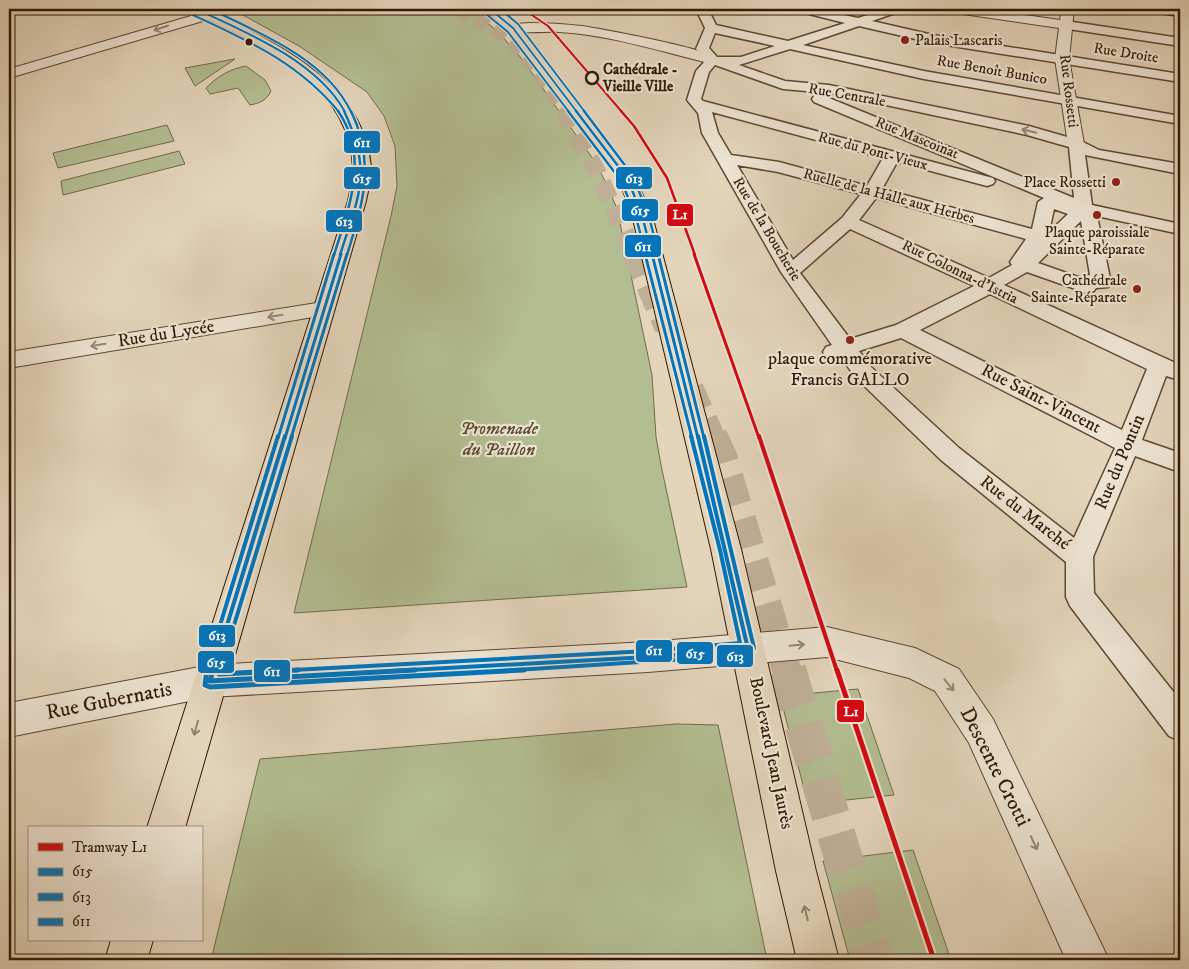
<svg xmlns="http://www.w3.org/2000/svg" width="1189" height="969" font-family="'IM FELL DW Pica',serif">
	<rect width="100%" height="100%" fill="#e3d4ba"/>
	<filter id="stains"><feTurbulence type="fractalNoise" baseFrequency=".004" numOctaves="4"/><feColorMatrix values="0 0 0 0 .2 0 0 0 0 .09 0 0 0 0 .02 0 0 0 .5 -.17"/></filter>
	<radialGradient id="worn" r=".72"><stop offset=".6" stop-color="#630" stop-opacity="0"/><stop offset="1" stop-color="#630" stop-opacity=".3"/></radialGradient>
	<path fill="#b2bd91" stroke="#726b4a" d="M232 9H472L500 34 522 59 596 163 608 187 617 209 652 375 656 437 661 465 687 587 294 613 391 216 397 186 395 146 384 116 367 92 299 46Z
		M235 59 195 86 185 68Z
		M246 66 265 80 271 91C266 101 260 103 250 105L238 88 210 94 206 88C218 76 230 69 246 66Z
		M167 125 174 141 58 168 53 153Z
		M179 151 185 164 63 195 61 181Z
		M858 689 894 795 808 804 780 696Z
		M676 724 718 725 767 960H211L260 759Z
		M913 850 951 960H850L823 861Z"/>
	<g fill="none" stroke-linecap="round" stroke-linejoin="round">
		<path stroke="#bfaf96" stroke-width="14" stroke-dasharray="14 7" stroke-linecap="butt" d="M457 9 503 34 530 62 565 112"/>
		<path stroke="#bfaf96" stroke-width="18" stroke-dasharray="18 9" stroke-linecap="butt" d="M564 111 597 172 635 255"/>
		<path stroke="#bfaf96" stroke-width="23" stroke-dasharray="23 11" stroke-linecap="butt" d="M634 254 666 328
			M692 388 714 438"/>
		<path stroke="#bfaf96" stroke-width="29" stroke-dasharray="29 15" stroke-linecap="butt" d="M713 436 723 458 787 671"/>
		<path stroke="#bfaf96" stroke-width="38" stroke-dasharray="38 19" stroke-linecap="butt" d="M787 670 874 960"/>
		<g stroke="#5e4832" stroke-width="3">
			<path id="pedestrian" d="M696 9H708L716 25 788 41 845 23 797 11 795 9H815L858 18 886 9H903L901 11 872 21 933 35 1180 74V82L933 43 859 26 803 45 924 71 1180 116V124L924 79 790 49 739 65 785 81 829 85 1029 126 1081 141 1099 150 1180 164V174L1085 155 1092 205 1180 224V234L1097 216 1111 283 1108 287 1096 288 1094 291 1087 293 1027 272 1004 285 1180 365V380L1166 376 1142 440 1180 453V472L1135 456 1093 557 1094 593 1180 700V741L1169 736 1070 606 1066 597V562L941 460 855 377 841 357 834 359 826 357 823 352 826 347 832 345 781 272 702 133 698 113 687 100 696 71 706 60 696 49 705 28ZM715 33 775 46 741 57H717L709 48ZM715 65 783 89 829 93 1027 135 1069 147 1074 198 824 96H814L812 99 814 102 1044 198 1038 202 1032 229 882 189 897 162 987 186 993 184 995 181 993 178 703 101 701 99 709 72ZM712 112 883 158 867 186 779 162 731 155 718 133ZM737 165 778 172 861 194 842 218 793 260ZM876 198 1026 239 1010 262 1012 265 989 278 859 220ZM1054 209 1068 214 1049 232ZM1081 221 1090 275 1078 277 1038 263ZM850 229 974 286 896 325 850 339 800 273ZM990 294 1147 369 1122 430 920 330ZM901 338 1115 448 1074 538 959 448 871 367 859 351Z
				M1147 9H1180V16L1153 12Z
				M1066 21 1180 38V46L1062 28 1060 25Z"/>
		</g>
		<g stroke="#5e4832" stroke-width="2">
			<path id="minor" d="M950 9H981L1060 20 1062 9H1074L1069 59 1084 144 1082 148H1070L1068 144 1055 59 1059 28 956 13Z
				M208 11 214 15 213 18 9 78V69Z
				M531 23C548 23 565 24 582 26 601 29 712 49 720 60L713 64C662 52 611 35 559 32 548 31 512 35 506 28L513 24Z
				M323 302 331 304 334 309 331 314 9 368V352Z
				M827 627 915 648 959 669 993 719 1109 960H1066L969 743 935 691 909 678 827 657 648 672 210 697 9 737V703L210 665 648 642Z"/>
		</g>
		<g stroke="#311904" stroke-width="2">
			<path id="primary" d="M190 9C214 9 236 22 257 34 311 63 365 100 371 167 372 178 368 190 366 201L185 828H147L348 201C350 190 354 178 353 167 349 80 259 45 192 12Z
				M484 9H498L518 25 634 175 653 219 741 549 816 871 839 960H797L776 871 711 549 633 219 619 179 599 149 508 31Z
				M111 940H153L147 960H105Z"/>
		</g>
		<use href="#pedestrian" fill="#ede3d2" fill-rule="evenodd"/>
		<use href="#minor" fill="#ede3d2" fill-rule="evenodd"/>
		<use href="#primary" fill="#e3d4ba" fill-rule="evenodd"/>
		<g stroke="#ede3d2" stroke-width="4">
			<path id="bus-1-far4" d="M196 9C246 32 317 61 345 112
				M490 9 513 28 577 112"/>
		</g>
		<g stroke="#ede3d2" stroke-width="5">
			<path id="bus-1-far3" d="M576 111 628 179 643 219 652 255
				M340 255C359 195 373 172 344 111"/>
		</g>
		<g stroke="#ede3d2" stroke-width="6">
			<path id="bus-1-far2" d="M652 254 698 438
				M285 438 341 254"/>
		</g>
		<g stroke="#ede3d2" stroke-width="8">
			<path id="bus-1-far1" d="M213 671 285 436
				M392 671 648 657 748 649 698 436"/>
		</g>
		<g stroke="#ede3d2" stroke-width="9">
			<path id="bus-1" d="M213 670 210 681 415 670"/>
		</g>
		<g stroke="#ede3d2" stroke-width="4">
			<path id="bus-2-far4" d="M500 9 518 24 585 112
				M193 15C249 41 299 63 339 112"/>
		</g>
		<g stroke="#ede3d2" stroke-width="5">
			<path id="bus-2-far3" d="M584 111 633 176 649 217 659 255
				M334 255C349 207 370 157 338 111"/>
		</g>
		<g stroke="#ede3d2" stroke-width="6">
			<path id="bus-2-far2" d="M658 254 704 438
				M278 438 334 254"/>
		</g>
		<g stroke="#ede3d2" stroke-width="8">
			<path id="bus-2-far1" d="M206 671 278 436
				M501 671 750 655 754 648 704 436"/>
		</g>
		<g stroke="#ede3d2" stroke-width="9">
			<path id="bus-2" d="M207 670 205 685 210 687 524 670"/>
		</g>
		<g stroke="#ede3d2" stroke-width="4">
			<path id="bus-3-far4" d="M210 9C260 33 326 59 351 112
				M486 14 508 32 569 112"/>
		</g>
		<g stroke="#ede3d2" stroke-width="5">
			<path id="bus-3-far3" d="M568 111 622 182 637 221 646 255
				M347 255C363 203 376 163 351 111"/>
		</g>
		<g stroke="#ede3d2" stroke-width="6">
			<path id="bus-3-far2" d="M645 254 692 438
				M291 438 347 254"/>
		</g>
		<g stroke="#ede3d2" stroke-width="8">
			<path id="bus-3-far1" d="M220 671 292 436
				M274 671 648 651 740 643 720 550 691 436"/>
		</g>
		<g stroke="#ede3d2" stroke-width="9">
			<path id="bus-3" d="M220 670 219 674 298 670"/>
		</g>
		<use href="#bus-1-far4" stroke="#0275bc" stroke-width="2"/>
		<use href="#bus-1-far3" stroke="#0275bc" stroke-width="2.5"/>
		<use href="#bus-1-far2" stroke="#0275bc" stroke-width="3"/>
		<use href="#bus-1-far1" stroke="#0275bc" stroke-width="4"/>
		<use href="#bus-1" stroke="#0275bc" stroke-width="5"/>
		<use href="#bus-2-far4" stroke="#0275bc" stroke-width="2"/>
		<use href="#bus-2-far3" stroke="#0275bc" stroke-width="2.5"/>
		<use href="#bus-2-far2" stroke="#0275bc" stroke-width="3"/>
		<use href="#bus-2-far1" stroke="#0275bc" stroke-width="4"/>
		<use href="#bus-2" stroke="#0275bc" stroke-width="5"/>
		<use href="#bus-3-far4" stroke="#0275bc" stroke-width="2"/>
		<use href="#bus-3-far3" stroke="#0275bc" stroke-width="2.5"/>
		<use href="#bus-3-far2" stroke="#0275bc" stroke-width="3"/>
		<use href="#bus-3-far1" stroke="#0275bc" stroke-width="4"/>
		<use href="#bus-3" stroke="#0275bc" stroke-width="5"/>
		<g stroke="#ede3d2" stroke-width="4">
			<path id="tram-1-far4" d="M523 9 548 26 622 112"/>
		</g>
		<g stroke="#ede3d2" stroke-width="5">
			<path id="tram-1-far3" d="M621 111 634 126 667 178 695 255"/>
		</g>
		<g stroke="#ede3d2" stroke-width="6">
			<path id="tram-1-far2" d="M694 254 759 438"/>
		</g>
		<g stroke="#ede3d2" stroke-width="8">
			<path id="tram-1-far1" d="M759 436 837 671"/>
		</g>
		<g stroke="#ede3d2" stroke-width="9">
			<path id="tram-1" d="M837 670 934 960"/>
		</g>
		<use href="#tram-1-far4" stroke="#d20a11" stroke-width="2"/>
		<use href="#tram-1-far3" stroke="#d20a11" stroke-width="2.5"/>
		<use href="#tram-1-far2" stroke="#d20a11" stroke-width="3"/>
		<use href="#tram-1-far1" stroke="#d20a11" stroke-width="4"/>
		<use href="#tram-1" stroke="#d20a11" stroke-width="5"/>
	</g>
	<defs><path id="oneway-shaft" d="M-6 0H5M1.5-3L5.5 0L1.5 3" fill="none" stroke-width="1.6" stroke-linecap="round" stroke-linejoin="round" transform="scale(1.25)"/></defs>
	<g stroke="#988875">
		<use href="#oneway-shaft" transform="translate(161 28) rotate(163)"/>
		<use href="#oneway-shaft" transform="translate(1029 131) rotate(-167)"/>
		<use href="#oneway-shaft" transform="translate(275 316) rotate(171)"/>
		<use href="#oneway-shaft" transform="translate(98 345) rotate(171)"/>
		<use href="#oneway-shaft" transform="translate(797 645) rotate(-5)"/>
		<use href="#oneway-shaft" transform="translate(949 685) rotate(51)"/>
		<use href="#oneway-shaft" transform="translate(1034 843) rotate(65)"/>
	</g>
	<g stroke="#938068">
		<use href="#oneway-shaft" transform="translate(196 728) rotate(106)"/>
		<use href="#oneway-shaft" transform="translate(806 913) rotate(-104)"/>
	</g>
	<g fill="#8f2418" stroke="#ede3d2" stroke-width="2">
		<circle cx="905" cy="40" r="5"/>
		<circle cx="1116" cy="182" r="5"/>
		<circle cx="1097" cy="215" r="5"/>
		<circle cx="1137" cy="289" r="5"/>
		<circle cx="850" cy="340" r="5"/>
	</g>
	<circle fill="#311904" stroke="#ede3d2" stroke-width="2" cx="249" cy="42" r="4.5"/>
	<circle fill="#ede3d2" stroke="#311904" stroke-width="2.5" cx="592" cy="78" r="6"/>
	<g text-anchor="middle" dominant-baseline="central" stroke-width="4.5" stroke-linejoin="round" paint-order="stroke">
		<g font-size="15" fill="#311904" stroke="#ede3d2" text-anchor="end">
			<text x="915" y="40" text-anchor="start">Palais Lascaris</text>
			<text x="1106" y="182">Place Rossetti</text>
			<text x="1097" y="232" text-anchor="middle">Plaque paroissiale<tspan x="1097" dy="17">Sainte-Réparate</tspan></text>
			<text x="1127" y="280">Cathédrale<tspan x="1127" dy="17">Sainte-Réparate</tspan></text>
		</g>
		<g font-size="15" fill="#311904" stroke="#ede3d2">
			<text transform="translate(1126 53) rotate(9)">Rue Droite</text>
			<text transform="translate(992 70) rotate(10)">Rue Benoît Bunico</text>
			<text transform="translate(1069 91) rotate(83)">Rue Rossetti</text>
			<text transform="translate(847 95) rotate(10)">Rue Centrale</text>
			<text transform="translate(917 138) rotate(22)">Rue Mascoïnat</text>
			<text transform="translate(873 151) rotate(15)">Rue du Pont-Vieux</text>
			<text transform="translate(889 196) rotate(15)">Ruelle de la Halle aux Herbes</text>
			<text transform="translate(767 229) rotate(59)">Rue de la Boucherie</text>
			<text transform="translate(960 272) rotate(26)">Rue Colonna-d'Istria</text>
		</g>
		<g font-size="15" font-weight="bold" fill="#311904" stroke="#ede3d2" text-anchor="start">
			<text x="603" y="69">Cathédrale -<tspan x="603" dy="17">Vieille Ville</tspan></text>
		</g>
		<g font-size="18" fill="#311904" stroke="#ede3d2">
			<text transform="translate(166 334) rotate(-9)">Rue du Lycée</text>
			<text transform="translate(1041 399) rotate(27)">Rue Saint-Vincent</text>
			<text transform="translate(1120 462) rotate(-67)">Rue du Pontin</text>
			<text transform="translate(1025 513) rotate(38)">Rue du Marché</text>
			<text transform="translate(771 753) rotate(78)">Boulevard Jean Jaurès</text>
		</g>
		<g font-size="18" fill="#311904" stroke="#ede3d2">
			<text x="850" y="359">plaque commémorative<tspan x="850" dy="21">Francis GALLO</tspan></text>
		</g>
		<g font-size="18" font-style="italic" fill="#584a2e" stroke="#ede3d2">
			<text x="499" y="429">Promenade<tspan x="499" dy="21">du Paillon</tspan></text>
		</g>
		<g font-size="21" fill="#311904" stroke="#ede3d2">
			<text transform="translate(109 701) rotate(-11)">Rue Gubernatis</text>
			<text transform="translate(995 767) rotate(63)">Descente Crotti</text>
		</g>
	</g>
	<g stroke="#ede3d2" stroke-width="2">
		<rect x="343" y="130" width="38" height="24" rx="5" fill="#0275bc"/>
		<rect x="343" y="166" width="38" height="24" rx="5" fill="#0275bc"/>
		<rect x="615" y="166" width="38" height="24" rx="5" fill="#0275bc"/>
		<rect x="621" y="198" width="38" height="24" rx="5" fill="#0275bc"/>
		<rect x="666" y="203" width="28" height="24" rx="5" fill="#d20a11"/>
		<rect x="325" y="209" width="38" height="24" rx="5" fill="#0275bc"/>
		<rect x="624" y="234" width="38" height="24" rx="5" fill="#0275bc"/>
		<rect x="198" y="624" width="38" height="24" rx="5" fill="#0275bc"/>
		<rect x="635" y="639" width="38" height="24" rx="5" fill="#0275bc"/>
		<rect x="676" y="641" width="38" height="24" rx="5" fill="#0275bc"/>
		<rect x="716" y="644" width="38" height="24" rx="5" fill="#0275bc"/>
		<rect x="197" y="650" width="38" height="24" rx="5" fill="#0275bc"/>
		<rect x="253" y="659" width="38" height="24" rx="5" fill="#0275bc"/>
		<rect x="836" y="699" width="29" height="24" rx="5" fill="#d20a11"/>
	</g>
	<g font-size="14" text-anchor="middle" font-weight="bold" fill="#fff">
		<text x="362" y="147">611</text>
		<text x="362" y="183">615</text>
		<text x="634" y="183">613</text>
		<text x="640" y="215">615</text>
		<text x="680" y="219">L1</text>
		<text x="344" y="226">613</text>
		<text x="643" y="251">611</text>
		<text x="217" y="640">613</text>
		<text x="654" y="655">611</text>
		<text x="695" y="658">615</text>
		<text x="735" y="661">613</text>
		<text x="216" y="667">615</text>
		<text x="272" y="676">611</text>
		<text x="851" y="716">L1</text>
	</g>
	<rect width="1189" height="969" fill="none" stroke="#e3d4ba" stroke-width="30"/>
	<rect x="10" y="10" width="1169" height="949" fill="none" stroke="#311904" stroke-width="2.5"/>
	<rect x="15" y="15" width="1159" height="939" fill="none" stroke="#311904"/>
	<rect x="28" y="826" width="175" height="115" fill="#ede3d2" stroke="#a29280"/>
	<rect x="38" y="843" width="25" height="8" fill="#d20a11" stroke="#a29280"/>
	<text x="72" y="852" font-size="15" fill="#311904">Tramway L1</text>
	<rect x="38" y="868" width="25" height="8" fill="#0275bc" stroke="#a29280"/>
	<text x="72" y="876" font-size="15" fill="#311904">615</text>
	<rect x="38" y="893" width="25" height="8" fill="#0275bc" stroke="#a29280"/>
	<text x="72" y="902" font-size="15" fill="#311904">613</text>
	<rect x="38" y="918" width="25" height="8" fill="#0275bc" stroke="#a29280"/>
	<text x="72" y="926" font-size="15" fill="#311904">611</text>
	<rect width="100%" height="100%" filter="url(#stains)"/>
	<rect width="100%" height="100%" fill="url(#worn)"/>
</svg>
